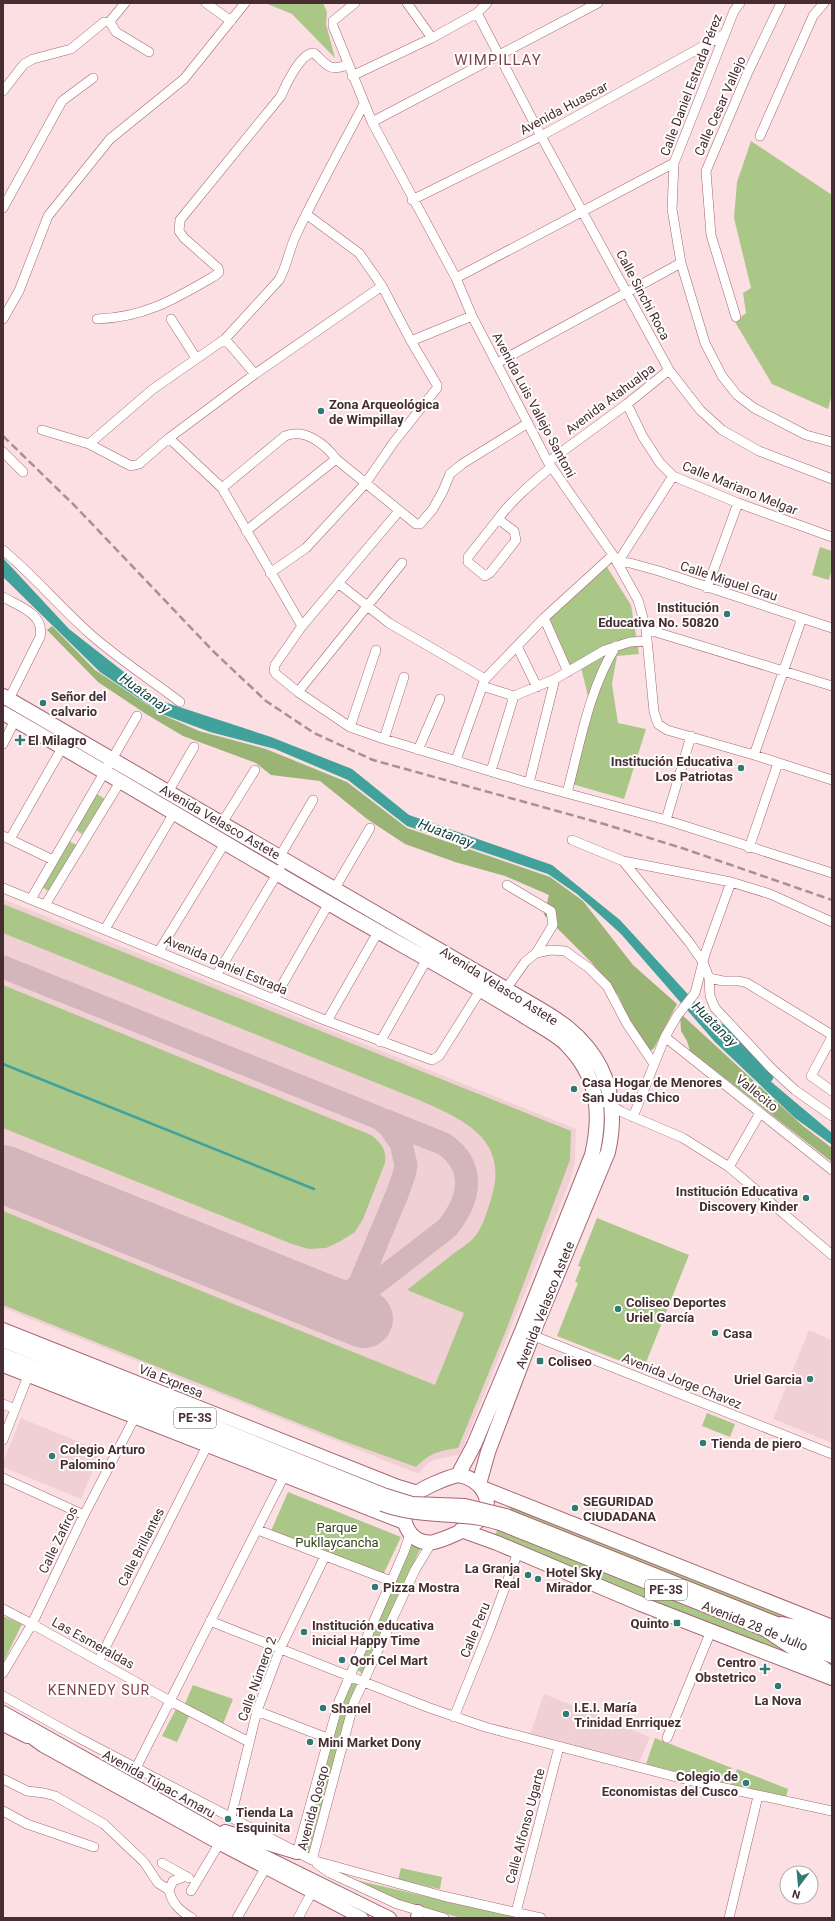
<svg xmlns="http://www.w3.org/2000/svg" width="835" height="1921" font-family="Roboto,sans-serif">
	<rect width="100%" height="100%" fill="#fcdfe3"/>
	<path fill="#f0d0d5" d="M3 899 576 1129 575 1161 571 1178 461 1452 458 1455 436 1459 428 1463 419 1473H416L3 1308Z
		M809 1330 832 1340V1443L773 1419Z
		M21 1418 101 1451 81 1499 3 1467V1462Z
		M544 1694 650 1737 639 1762 530 1734Z"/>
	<path fill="#abc788" d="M265 3H323L327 12 326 24 335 58 292 14Z
		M751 141 832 195V394L828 409 772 384 735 322 746 313 743 293 751 288 734 218 737 182Z
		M820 547 832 551V568L829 580 812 575Z
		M605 564 631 605 639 654 617 656 612 684 618 723 646 729 624 799 572 784 590 705 581 667 569 665 549 617Z
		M97 794 105 799 82 834 76 830Z
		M68 841 77 845 50 892 42 887Z
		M3 904 571 1131 570 1160 507 1328 458 1448C439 1451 431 1452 416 1467L338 1439 3 1305V1211L435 1385 464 1313 407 1290C422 1278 438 1266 453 1254 461 1248 470 1243 476 1235 484 1224 487 1211 491 1199 510 1139 464 1120 419 1100L3 933Z
		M3 985 371 1135C381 1143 387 1149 385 1163L363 1219 355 1232 339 1242 326 1248 309 1249 292 1244 3 1128Z
		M597 1218 689 1255 643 1370 557 1336 578 1283 575 1282 581 1267 578 1266Z
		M707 1413 735 1424 730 1437 702 1426Z
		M288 1492 401 1537 383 1575 271 1531Z
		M511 1506 832 1634V1642L509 1512Z
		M498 1529 832 1664V1672L494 1537Z
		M412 1545 420 1549 363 1675 356 1668Z
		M3 1616 22 1624 3 1663Z
		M349 1682 357 1684 309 1857 301 1849Z
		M193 1685 233 1699 223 1724 184 1706Z
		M176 1709 189 1716 177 1742 162 1736Z
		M655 1738 732 1768 725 1784 646 1764Z
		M737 1769 788 1789 786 1797 731 1785Z
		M401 1868 442 1877 440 1889 398 1880Z
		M347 1878 519 1918H462L398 1902Z"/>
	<path fill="#99b475" d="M52 626 95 670 163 715 199 731 266 749 347 782 407 828 550 877 583 901 633 965 677 1004 654 1048 648 1053 630 1022 618 995 592 963 544 915 549 895 505 876 455 862 405 844 367 819 320 781 271 775 256 763 183 736 146 714 98 682 47 630Z
		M680 1013 803 1126 832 1148V1162L690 1051 687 1041 681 1031Z"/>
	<path fill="#40a29a" d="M3 558 69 629 161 701 271 737 352 769 409 815 552 865 620 920 739 1050 769 1080 832 1133V1145L795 1118 715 1042 621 934 577 894 548 874 407 826 348 780 275 749 210 732 162 714 100 672 3 577Z"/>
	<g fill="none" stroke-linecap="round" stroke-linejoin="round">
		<path stroke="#40a29a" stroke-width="2.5" d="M3 1064 314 1189"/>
		<path stroke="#40a29a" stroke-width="15" d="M720 1031 766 1076"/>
		<path stroke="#d3b6bb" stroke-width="23" d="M3 967 379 1118 389 1126 401 1143 406 1165 404 1175 398 1192 360 1283C343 1304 331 1303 306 1296
			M353 1294 367 1290 447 1228C470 1200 477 1167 444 1144L384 1120"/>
		<path stroke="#d3b6bb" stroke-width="58" d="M3 1174 364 1319"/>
		<g stroke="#a66773" stroke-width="10">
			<path id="minor" d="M125 3 111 20V24L116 32 149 52
				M206 3 231 21
				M355 3 333 21V26L372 122 456 278 472 316 548 462 613 555 638 600 646 629 654 712 658 724 667 730 754 755 832 780
				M407 3 432 38
				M740 3 734 11 674 163 672 209 681 263 705 343 722 376 737 395 754 408 806 435 832 442
				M477 13 541 136 669 370 700 410 722 430 759 451 832 479
				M352 76 432 38 477 13 487 3
				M3 91 24 64 33 59 71 49 104 22
				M372 122 598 3
				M760 136 813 16 824 3
				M412 200 541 136 725 34
				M3 208 62 101 93 78
				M456 278 674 163
				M736 317 711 235 706 171 748 72 781 3
				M3 319 19 291 48 216 110 139 184 79 245 3
				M97 319C146 317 175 299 216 275L219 272 218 268 184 238 179 231 180 220 281 96C285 86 301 52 314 53 327 65 329 72 347 65
				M171 319 196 358
				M225 339 255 374
				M411 341 472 316
				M497 363 681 263
				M627 404 643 437 660 463 673 476 738 503 832 537
				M42 430 89 444 131 466 139 464 169 438 255 374 382 286
				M169 438 222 488 302 626
				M89 444 153 389 225 339 279 280C287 266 289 250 296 235 317 191 341 148 364 104
				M3 452 23 472
				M548 462 627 404 669 370
				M673 476 618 562 630 563 659 571 832 628
				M222 488 285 436C305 428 325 444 336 459
				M498 519 514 531 516 540 490 573 485 576 468 562V557L498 519C513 499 531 484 550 468
				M246 531 336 459 416 524H420L433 509 443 491 450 474 462 464 528 423
				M3 550C34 576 59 606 89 633 117 658 150 679 180 702
				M402 563 298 692 350 727 384 739 529 783 666 820 832 873
				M270 573 306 548 365 484 394 442 437 388V385L411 341 382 286 359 253 306 214
				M338 583 389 623 485 679
				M707 588 738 503
				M3 597C19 606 45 614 40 637L9 699
				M544 618 568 672
				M646 629 832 686
				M517 646 537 687
				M482 686 514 696 555 679 605 650 630 642 647 641
				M298 692 276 674 274 671 275 665 302 626 399 511
				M350 727 376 650
				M384 739 404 677
				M3 744 15 720
				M418 750 440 699
				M754 755 802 618
				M456 760 485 679 544 618 613 555
				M491 771 514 696
				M529 783 555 679
				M168 792 194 747
				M567 793C580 744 589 689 616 646
				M666 820 691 736
				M222 823 255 770
				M3 836 53 860
				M10 839 62 748
				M572 840 623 861 689 942 703 962 709 978 723 981H739L747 983 832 1035
				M749 848 778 763
				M280 856 313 800
				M623 861 731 882 770 894 832 922
				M507 885 551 911 553 925 536 953
				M3 888 327 1021 432 1060 439 1056 483 986
				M335 888 370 828
				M31 899 137 716
				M45 905 120 782
				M105 929 174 813
				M159 951 225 843
				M216 976 280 869
				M709 978 710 996 715 1008 772 1069 795 1090 832 1116
				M506 989 525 962 536 953 551 950 565 951 589 968 607 986 627 1024 654 1064
				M274 999 329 903
				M327 1021 378 932
				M665 1037 832 1170
				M832 1037 811 1076 832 1091
				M380 1042 427 959
				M597 1102 608 1103 622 1112 683 1138 729 1167 832 1255
				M633 1117 665 1037 677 1016 695 993 705 954 731 882
				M729 1167 760 1113
				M529 1334 832 1454
				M3 1404 15 1409
				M3 1440 28 1376
				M3 1478 84 1515
				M258 1530 391 1581
				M3 1609 32 1624 170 1701 249 1742
				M210 1621 427 1707 485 1727 688 1780 832 1811
				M99 1660 207 1446
				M3 1673 32 1624 84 1515 135 1417
				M3 1696 77 1737 312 1860 443 1896 541 1918
				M257 1711 327 1738
				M454 1717 490 1628 518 1552
				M667 1738 711 1631
				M136 1768 284 1476
				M3 1779 27 1791 44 1793 55 1796 104 1824 144 1862 158 1883 169 1890
				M3 1811 27 1824 94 1847
				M231 1817 257 1711 280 1649 325 1556
				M297 1853 339 1701 404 1552 410 1534
				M312 1860 354 1702 415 1570 432 1542
				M162 1863 189 1878
				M317 1864 330 1873 397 1904 444 1918
				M186 1876 173 1881 169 1890C172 1904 180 1911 192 1918
				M191 1891 222 1839
				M516 1912 559 1747
				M237 1918 266 1867
				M298 1918 312 1892
				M729 1918 758 1796"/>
		</g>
		<g stroke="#a66773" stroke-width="14">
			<path id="major" d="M3 1329 398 1486 418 1492
				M3 1341 386 1495
				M3 1354 382 1505
				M3 1366 404 1523
				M506 1515 832 1645
				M500 1524 832 1657
				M3 1712 224 1836 390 1918
				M3 1725 27 1737
				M21 1730 43 1746 220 1844 362 1918
				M225 1831 297 1853
				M417 1918 418 1911"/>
		</g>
		<g stroke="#a66773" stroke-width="16">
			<path id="highway" d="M3 696 506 989C526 1002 550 1013 568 1028 608 1061 619 1103 608 1152L537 1323 488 1452 479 1484
				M3 713C129 785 253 861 379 932 427 959 474 985 521 1014 534 1023 555 1033 566 1044 598 1076 602 1112 592 1155L522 1331 474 1445 458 1475
				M458 1475C481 1478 498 1503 478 1521 469 1529 445 1539 434 1542 409 1547 394 1514 412 1497 421 1488 446 1478 458 1475Z
				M482 1488 832 1627
				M461 1530 497 1543 641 1604 832 1678
				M782 1624 832 1635
				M765 1629 826 1670"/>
		</g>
		<use href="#minor" stroke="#fff" stroke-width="9"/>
		<use href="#major" stroke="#fff" stroke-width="12"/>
		<use href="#highway" stroke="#fff" stroke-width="14"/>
		<path stroke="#aa8e93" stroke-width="2.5" stroke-dasharray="8 4" stroke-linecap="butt" d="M3 436 75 506 213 651 266 701 314 733 373 760 604 824 685 849 832 900"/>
		<g stroke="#a66773" stroke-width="14" stroke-linecap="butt">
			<path id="major-bridge" d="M386 1495 412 1503 465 1505 506 1515
				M382 1505C422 1520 461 1511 500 1524"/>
		</g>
		<use href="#major-bridge" stroke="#fff" stroke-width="12"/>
	</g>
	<g fill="#317973" stroke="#fff" stroke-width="1.5">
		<circle cx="321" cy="411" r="4"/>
		<circle cx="727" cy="614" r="4"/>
		<circle cx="43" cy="703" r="4"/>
		<path d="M18 734h4v4h4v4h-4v4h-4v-4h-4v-4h4z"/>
		<circle cx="741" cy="768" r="4"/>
		<circle cx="574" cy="1089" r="4"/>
		<circle cx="806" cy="1198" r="4"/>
		<circle cx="618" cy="1309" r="4"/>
		<circle cx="715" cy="1333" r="4"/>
		<rect x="536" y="1357" width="8" height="8" rx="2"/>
		<circle cx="810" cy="1379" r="4"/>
		<circle cx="703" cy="1443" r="4"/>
		<circle cx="52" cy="1456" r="4"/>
		<circle cx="575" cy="1508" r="4"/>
		<circle cx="528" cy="1575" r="4"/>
		<circle cx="538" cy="1579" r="4"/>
		<circle cx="375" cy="1587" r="4"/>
		<rect x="673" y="1619" width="8" height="8" rx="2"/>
		<circle cx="304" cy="1632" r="4"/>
		<circle cx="342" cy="1660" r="4"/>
		<path d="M763 1663h4v4h4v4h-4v4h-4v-4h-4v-4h4z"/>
		<circle cx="778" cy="1686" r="4"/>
		<circle cx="323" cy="1708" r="4"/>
		<circle cx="566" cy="1714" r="4"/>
		<circle cx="310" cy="1742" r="4"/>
		<circle cx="746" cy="1783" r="4"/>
		<circle cx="228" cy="1819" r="4"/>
	</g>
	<g text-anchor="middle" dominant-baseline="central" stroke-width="4" stroke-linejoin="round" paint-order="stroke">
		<g fill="#fff" stroke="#7e6b6f" stroke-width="1">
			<rect x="174" y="1408" width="42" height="20" rx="3"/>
			<rect x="645" y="1580" width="42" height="20" rx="3"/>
		</g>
		<g font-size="12" font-weight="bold" fill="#472c31">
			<text x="195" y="1418">PE-3S</text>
			<text x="666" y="1590">PE-3S</text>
		</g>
		<g font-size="13" fill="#472c31" stroke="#fff">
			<text transform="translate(691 85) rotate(-69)">Calle Daniel Estrada Pérez</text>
			<text transform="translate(720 106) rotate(-66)">Calle Cesar Vallejo</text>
			<text transform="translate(564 108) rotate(-28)">Avenida Huascar</text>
			<text transform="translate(643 295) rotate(62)">Calle Sinchi Roca</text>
			<text transform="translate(610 399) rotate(-37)">Avenida Atahualpa</text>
			<text transform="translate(534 405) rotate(62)">Avenida Luis Vallejo Santoni</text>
			<text transform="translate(740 488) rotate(22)">Calle Mariano Melgar</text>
			<text transform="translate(729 581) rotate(18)">Calle Miguel Grau</text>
			<text transform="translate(220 822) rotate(30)">Avenida Velasco Astete</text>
			<text transform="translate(226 965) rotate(23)">Avenida Daniel Estrada</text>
			<text transform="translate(499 986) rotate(32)">Avenida Velasco Astete</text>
			<text transform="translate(757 1093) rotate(39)">Vallecito</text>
			<text transform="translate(545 1305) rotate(-68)">Avenida Velasco Astete</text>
			<text transform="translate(171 1381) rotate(22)">Vía Expresa</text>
			<text transform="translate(682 1381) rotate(22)">Avenida Jorge Chavez</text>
			<text transform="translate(58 1540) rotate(-64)">Calle Zafiros</text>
			<text transform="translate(141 1547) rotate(-63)">Calle Brillantes</text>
			<text transform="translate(755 1626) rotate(22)">Avenida 28 de Julio</text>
			<text transform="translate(475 1630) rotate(-68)">Calle Peru</text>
			<text transform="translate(93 1643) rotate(29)">Las Esmeraldas</text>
			<text transform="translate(257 1679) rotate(-70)">Calle Número 2</text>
			<text transform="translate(159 1784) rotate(29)">Avenida Túpac Amaru</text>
			<text transform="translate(313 1808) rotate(-75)">Avenida Qosqo</text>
			<text transform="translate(525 1826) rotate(-75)">Calle Alfonso Ugarte</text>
		</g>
		<g font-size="13" font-weight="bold" fill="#472c31" stroke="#fff" text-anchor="start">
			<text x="329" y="404">Zona Arqueológica<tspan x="329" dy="15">de Wimpillay</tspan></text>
			<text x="719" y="607" text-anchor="end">Institución<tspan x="719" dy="15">Educativa No. 50820</tspan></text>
			<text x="51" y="696">Señor del<tspan x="51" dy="15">calvario</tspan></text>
			<text x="28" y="740">El Milagro</text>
			<text x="733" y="761" text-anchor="end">Institución Educativa<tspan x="733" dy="15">Los Patriotas</tspan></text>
			<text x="582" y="1082">Casa Hogar de Menores<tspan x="582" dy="15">San Judas Chico</tspan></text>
			<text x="798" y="1191" text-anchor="end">Institución Educativa<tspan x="798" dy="15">Discovery Kinder</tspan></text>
			<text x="626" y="1302">Coliseo Deportes<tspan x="626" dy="15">Uriel García</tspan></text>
			<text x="723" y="1333">Casa</text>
			<text x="548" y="1361">Coliseo</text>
			<text x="802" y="1379" text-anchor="end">Uriel Garcia</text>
			<text x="711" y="1443">Tienda de piero</text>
			<text x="60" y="1449">Colegio Arturo<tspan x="60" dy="15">Palomino</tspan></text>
			<text x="583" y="1501">SEGURIDAD<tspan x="583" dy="15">CIUDADANA</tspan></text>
			<text x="520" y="1568" text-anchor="end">La Granja<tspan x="520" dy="15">Real</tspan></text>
			<text x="546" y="1572">Hotel Sky<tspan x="546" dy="15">Mirador</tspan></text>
			<text x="383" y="1587">Pizza Mostra</text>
			<text x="669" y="1623" text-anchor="end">Quinto</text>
			<text x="312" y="1625">Institución educativa<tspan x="312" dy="15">inicial Happy Time</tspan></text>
			<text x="350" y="1660">Qori Cel Mart</text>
			<text x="756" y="1662" text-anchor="end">Centro<tspan x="756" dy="15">Obstetrico</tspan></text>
			<text x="778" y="1700" text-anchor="middle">La Nova</text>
			<text x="574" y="1707">I.E.I. María<tspan x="574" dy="15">Trinidad Enrriquez</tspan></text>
			<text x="331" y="1708">Shanel</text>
			<text x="318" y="1742">Mini Market Dony</text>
			<text x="738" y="1776" text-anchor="end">Colegio de<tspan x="738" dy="15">Economistas del Cusco</tspan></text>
			<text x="236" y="1812">Tienda La<tspan x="236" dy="15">Esquinita</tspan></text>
		</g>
		<g font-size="13" fill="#324416" stroke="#fff">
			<text x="337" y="1527">Parque<tspan x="337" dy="15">Pukllaycancha</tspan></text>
		</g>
		<g font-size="14" font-style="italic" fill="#15423e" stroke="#fff">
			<text transform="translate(145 693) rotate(36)">Huatanay</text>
			<text transform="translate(446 833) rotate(21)">Huatanay</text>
			<text transform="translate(715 1024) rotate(45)">Huatanay</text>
		</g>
		<g font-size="14" letter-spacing="1" fill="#7d424e" stroke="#fff">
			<text x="99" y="1690">KENNEDY SUR</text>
		</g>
		<g font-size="15" letter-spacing="1" fill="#7d424e" stroke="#fff">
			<text x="498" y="60">WIMPILLAY</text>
		</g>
	</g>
	<rect width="835" height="1921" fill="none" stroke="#472c31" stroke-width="8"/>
	<g transform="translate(799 1885) rotate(196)"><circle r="19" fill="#ffffff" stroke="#b5abad"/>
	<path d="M0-3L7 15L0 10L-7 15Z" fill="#317973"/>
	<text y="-6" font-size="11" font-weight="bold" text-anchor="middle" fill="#472c31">N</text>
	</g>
</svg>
